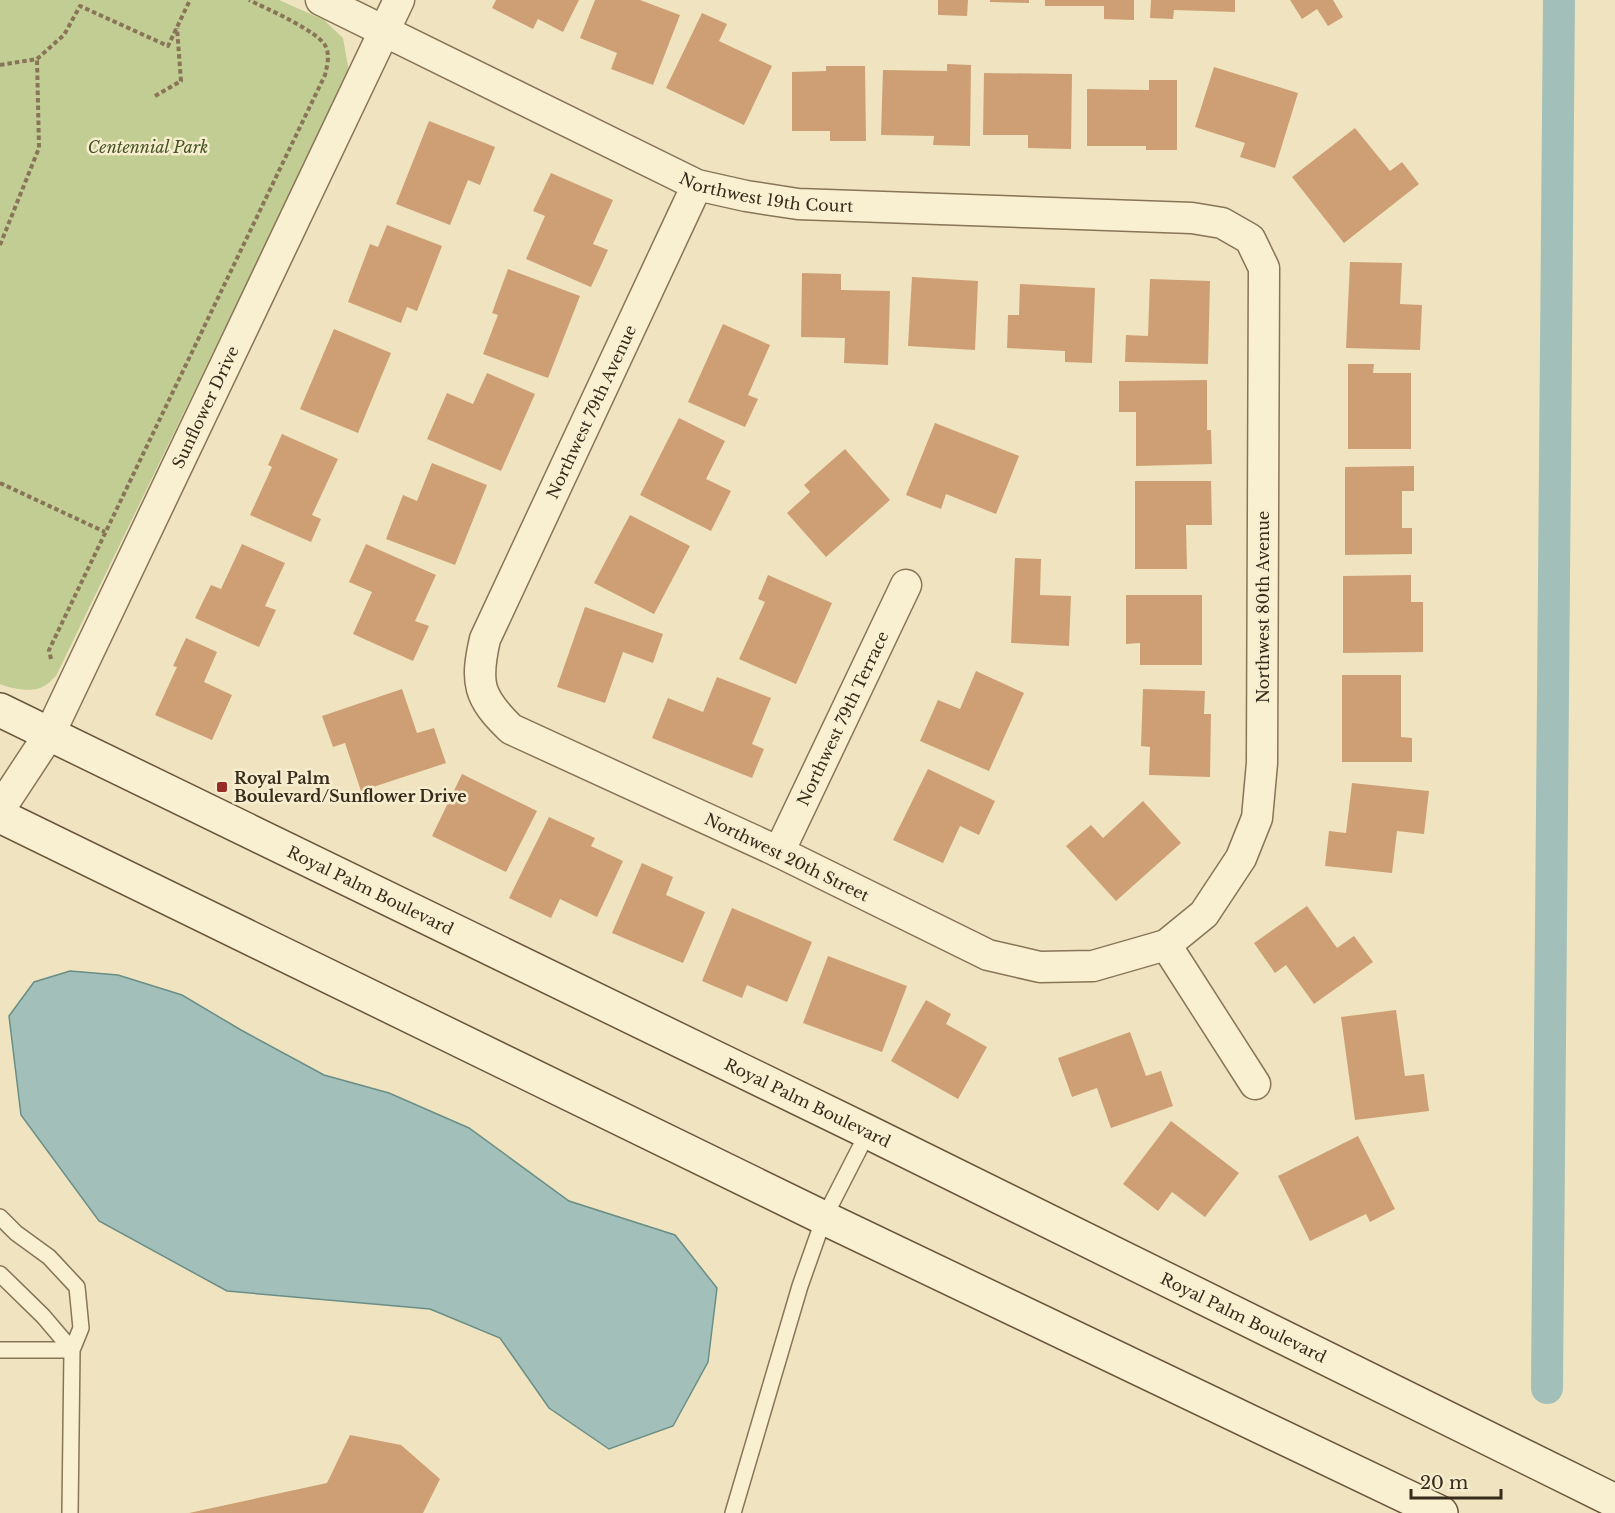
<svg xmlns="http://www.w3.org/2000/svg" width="1615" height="1513" font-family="'Libre Baskerville',serif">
	<rect width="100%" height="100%" fill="#efe4bf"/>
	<path fill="#c2cd93" d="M0 0H279L324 20 343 38 349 72 56 676C52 679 49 684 44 686 33 693 12 689 0 684Z"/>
	<path fill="#a2c0b9" stroke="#6a8e87" stroke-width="1.5" d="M70 971 118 975 182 995 241 1030 324 1075 389 1093 469 1128 569 1201 675 1235 717 1288 708 1362 673 1426 609 1449 549 1408 500 1338 430 1309 227 1291 99 1221 21 1115 9 1016 34 982Z"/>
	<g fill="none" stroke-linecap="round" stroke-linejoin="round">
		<path stroke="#a2c0b9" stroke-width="32" d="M1547 1388 1559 0"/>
	</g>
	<path fill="#ce9f74" d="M496 0H579L563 32 538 19 533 29 492 8Z
		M595 0H640L680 15 653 85 611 69 617 53 580 38Z
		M938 0H968L967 16 938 15Z
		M990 0H1029V3L990 2Z
		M1045 0H1134V20L1104 19V6H1045Z
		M1151 0H1235V12L1174 10 1173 19 1150 18Z
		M1290 0H1333L1343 17 1328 26 1317 9 1302 19Z
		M702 13 727 24 719 41 772 66 744 125 666 88Z
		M947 64 971 65 970 146 933 145 934 136 881 135 883 70 947 71Z
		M826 66H865L866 141H830V131H792V72L826 71Z
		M1214 67 1298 93 1275 168 1240 157 1245 143 1195 127Z
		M984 73 1072 74 1071 149 1028 148V135H983Z
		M1149 80H1177V150H1146V146H1087V89L1149 90Z
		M429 121 495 147 480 185 468 180 450 225 396 204Z
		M1355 128 1390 171 1402 162 1419 184 1344 243 1292 177Z
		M551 173 613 200 593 244 608 250 591 287 526 259 545 216 533 211Z
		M387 225 442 246 417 311 407 307 401 323 348 302 370 244 378 247Z
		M1350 262 1402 263 1400 304 1422 305 1420 350 1346 348Z
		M508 269 580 296 548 378 483 354 498 315 492 313Z
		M802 273 841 274V290L890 291 888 365 844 363 845 338 801 337Z
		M912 277 978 281 975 350 908 346Z
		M1150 279 1210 281 1208 364 1125 362 1126 335 1148 336Z
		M1020 284 1095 288 1092 363 1065 362V351L1007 348 1008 315H1019Z
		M723 324 770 345 748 395 758 399 745 427 688 402Z
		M334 329 391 353 358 433 300 409Z
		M1348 364H1374L1373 373H1411V449H1348Z
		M487 373 535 394 501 471 427 439 447 393 473 404Z
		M1207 380V430H1211L1212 464 1136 466V412H1119V381Z
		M679 418 725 441 706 479 731 491 711 531 640 495Z
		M935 423 1019 456 996 514 946 494 941 509 906 495Z
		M282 434 338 459 312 515 321 519 311 542 250 515 272 467 268 465Z
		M845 449 890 500 826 557 787 513 810 492 804 485Z
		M432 463 487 485 455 565 386 539 403 495 417 501Z
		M1414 466V491H1402V528H1412V554L1345 555V467Z
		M1135 481H1211L1212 525H1186L1187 569H1135Z
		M630 515 690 546 654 614 594 583Z
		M242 544 285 563 265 606 276 610 259 647 195 618 211 585 221 589Z
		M366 544 436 575 415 621 429 626 413 661 353 634 372 592 349 582Z
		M1015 558 1041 559 1040 595 1071 596 1069 646 1011 643Z
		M768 575 832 603 796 684 739 659 765 602 758 599Z
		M1411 575V602H1423V652L1343 653V576Z
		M1126 595H1202V665H1140V643L1126 644Z
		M585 607 663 634 653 663 623 652 605 703 557 687Z
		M186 638 217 652 204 682 232 695 212 740 155 715 177 667 173 666Z
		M976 671 1024 693 989 771 920 741 938 700 960 709Z
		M1342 675H1401V737L1412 738V762H1342Z
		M717 677 771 698 752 744 764 749 752 778 652 738 668 698 703 712Z
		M402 689 417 733 434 728 446 763 361 791 345 743 333 747 322 716Z
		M1143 689 1205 691 1204 714H1211L1210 777 1149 775 1150 747 1141 746Z
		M928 769 995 801 979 835 960 826 943 863 893 840Z
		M462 774 537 811 506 872 432 836Z
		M1352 783 1429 791 1424 834 1397 831 1392 873 1325 866 1329 831 1346 833Z
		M1143 801 1181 843 1116 901 1066 846 1091 825 1103 838Z
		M549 817 595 838 591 846 623 861 597 917 560 899 551 918 509 898Z
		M642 863 673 877 666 895 705 912 683 963 612 933Z
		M1307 906 1337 948 1354 936 1373 962 1314 1004 1286 965 1275 973 1254 943Z
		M732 908 812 942 787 1002 747 985 742 998 702 981Z
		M828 956 907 986 882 1052 803 1023Z
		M926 1000 951 1014 946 1024 987 1047 958 1099 891 1061Z
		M1396 1010 1405 1076 1424 1074 1429 1111 1355 1120 1341 1017Z
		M1130 1032 1146 1076 1161 1071 1173 1106 1111 1128 1097 1088 1072 1097 1058 1058Z
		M1171 1121 1239 1173 1205 1217 1172 1192 1158 1211 1123 1184Z
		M1358 1136 1395 1209 1370 1222 1366 1214 1310 1241 1278 1176Z
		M350 1435 401 1445 440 1479 423 1513H189L327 1483Z"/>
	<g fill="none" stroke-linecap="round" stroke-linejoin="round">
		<g stroke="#887457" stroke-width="18">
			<path id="lane" d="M0 1217 16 1233 49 1257 77 1287 81 1328 72 1350 43 1316 0 1274
				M0 1350H72L70 1513
				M733 1513 800 1286 824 1218 868 1132"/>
		</g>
		<g stroke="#887457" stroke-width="33">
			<g id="street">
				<path id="s1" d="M321 0 697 185 746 196 798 204 1192 218 1222 223 1250 239 1264 268 1262 763 1257 818 1241 858 1204 914 1166 945 1093 966 1040 967 988 955 779 852 511 729C478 697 475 683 485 639L697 185"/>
				<path id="s2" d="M0 809 50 733 399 0"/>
				<path id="s3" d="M779 852 906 585"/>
				<path d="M1166 945 1255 1084"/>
			</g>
		</g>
		<g stroke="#69553a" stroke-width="36">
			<g id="secondary">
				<path id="s4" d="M0 710 868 1132 1615 1501"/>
				<path d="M0 816 824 1218 1441 1513"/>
			</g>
		</g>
		<path stroke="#887457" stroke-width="4" stroke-dasharray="4.5 3" stroke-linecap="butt" d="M0 65 37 59 64 35 80 6 168 46 190 0
			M155 96 181 81 177 28
			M0 245 39 148 37 59
			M0 483 105 532
			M51 659 49 650 325 75C327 66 330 56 326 47 319 31 265 8 249 0"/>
		<use href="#lane" stroke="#f9f0d2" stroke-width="15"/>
		<use href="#street" stroke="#f9f0d2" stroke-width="30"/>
		<use href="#secondary" stroke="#f9f0d2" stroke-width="33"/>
	</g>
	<rect fill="#982c26" stroke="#f6edcf" stroke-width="2" x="216" y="781" width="12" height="12" rx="3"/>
	<g text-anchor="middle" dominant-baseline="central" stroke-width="5" stroke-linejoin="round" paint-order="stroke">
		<g font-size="16" font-style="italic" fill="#445422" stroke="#f6edcf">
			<text x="148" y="147">Centennial Park</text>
		</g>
		<g font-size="16" fill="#372b1c" stroke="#f6edcf">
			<text stroke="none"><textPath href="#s1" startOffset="489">Northwest 19th Court</textPath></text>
			<text stroke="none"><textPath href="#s2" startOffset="452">Sunflower Drive</textPath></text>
			<text stroke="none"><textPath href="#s1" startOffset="2782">Northwest 79th Avenue</textPath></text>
			<text transform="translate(1263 607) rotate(-90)">Northwest 80th Avenue</text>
			<text stroke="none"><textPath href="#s3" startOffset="148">Northwest 79th Terrace</textPath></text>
			<text transform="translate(787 857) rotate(26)">Northwest 20th Street</text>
			<text stroke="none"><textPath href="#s4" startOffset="412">Royal Palm Boulevard</textPath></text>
			<text stroke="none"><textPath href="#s4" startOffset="898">Royal Palm Boulevard</textPath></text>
			<text stroke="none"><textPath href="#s4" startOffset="1384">Royal Palm Boulevard</textPath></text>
		</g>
		<g font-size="16" font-weight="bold" fill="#372b1c" stroke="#f6edcf" text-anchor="start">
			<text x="234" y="778">Royal Palm<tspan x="234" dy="18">Boulevard/Sunflower Drive</tspan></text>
		</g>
	</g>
	<path d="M1411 1489v9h90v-9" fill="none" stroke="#372b1c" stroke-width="3"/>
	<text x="1420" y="1489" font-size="18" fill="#372b1c" stroke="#f6edcf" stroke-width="4.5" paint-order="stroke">20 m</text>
</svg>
